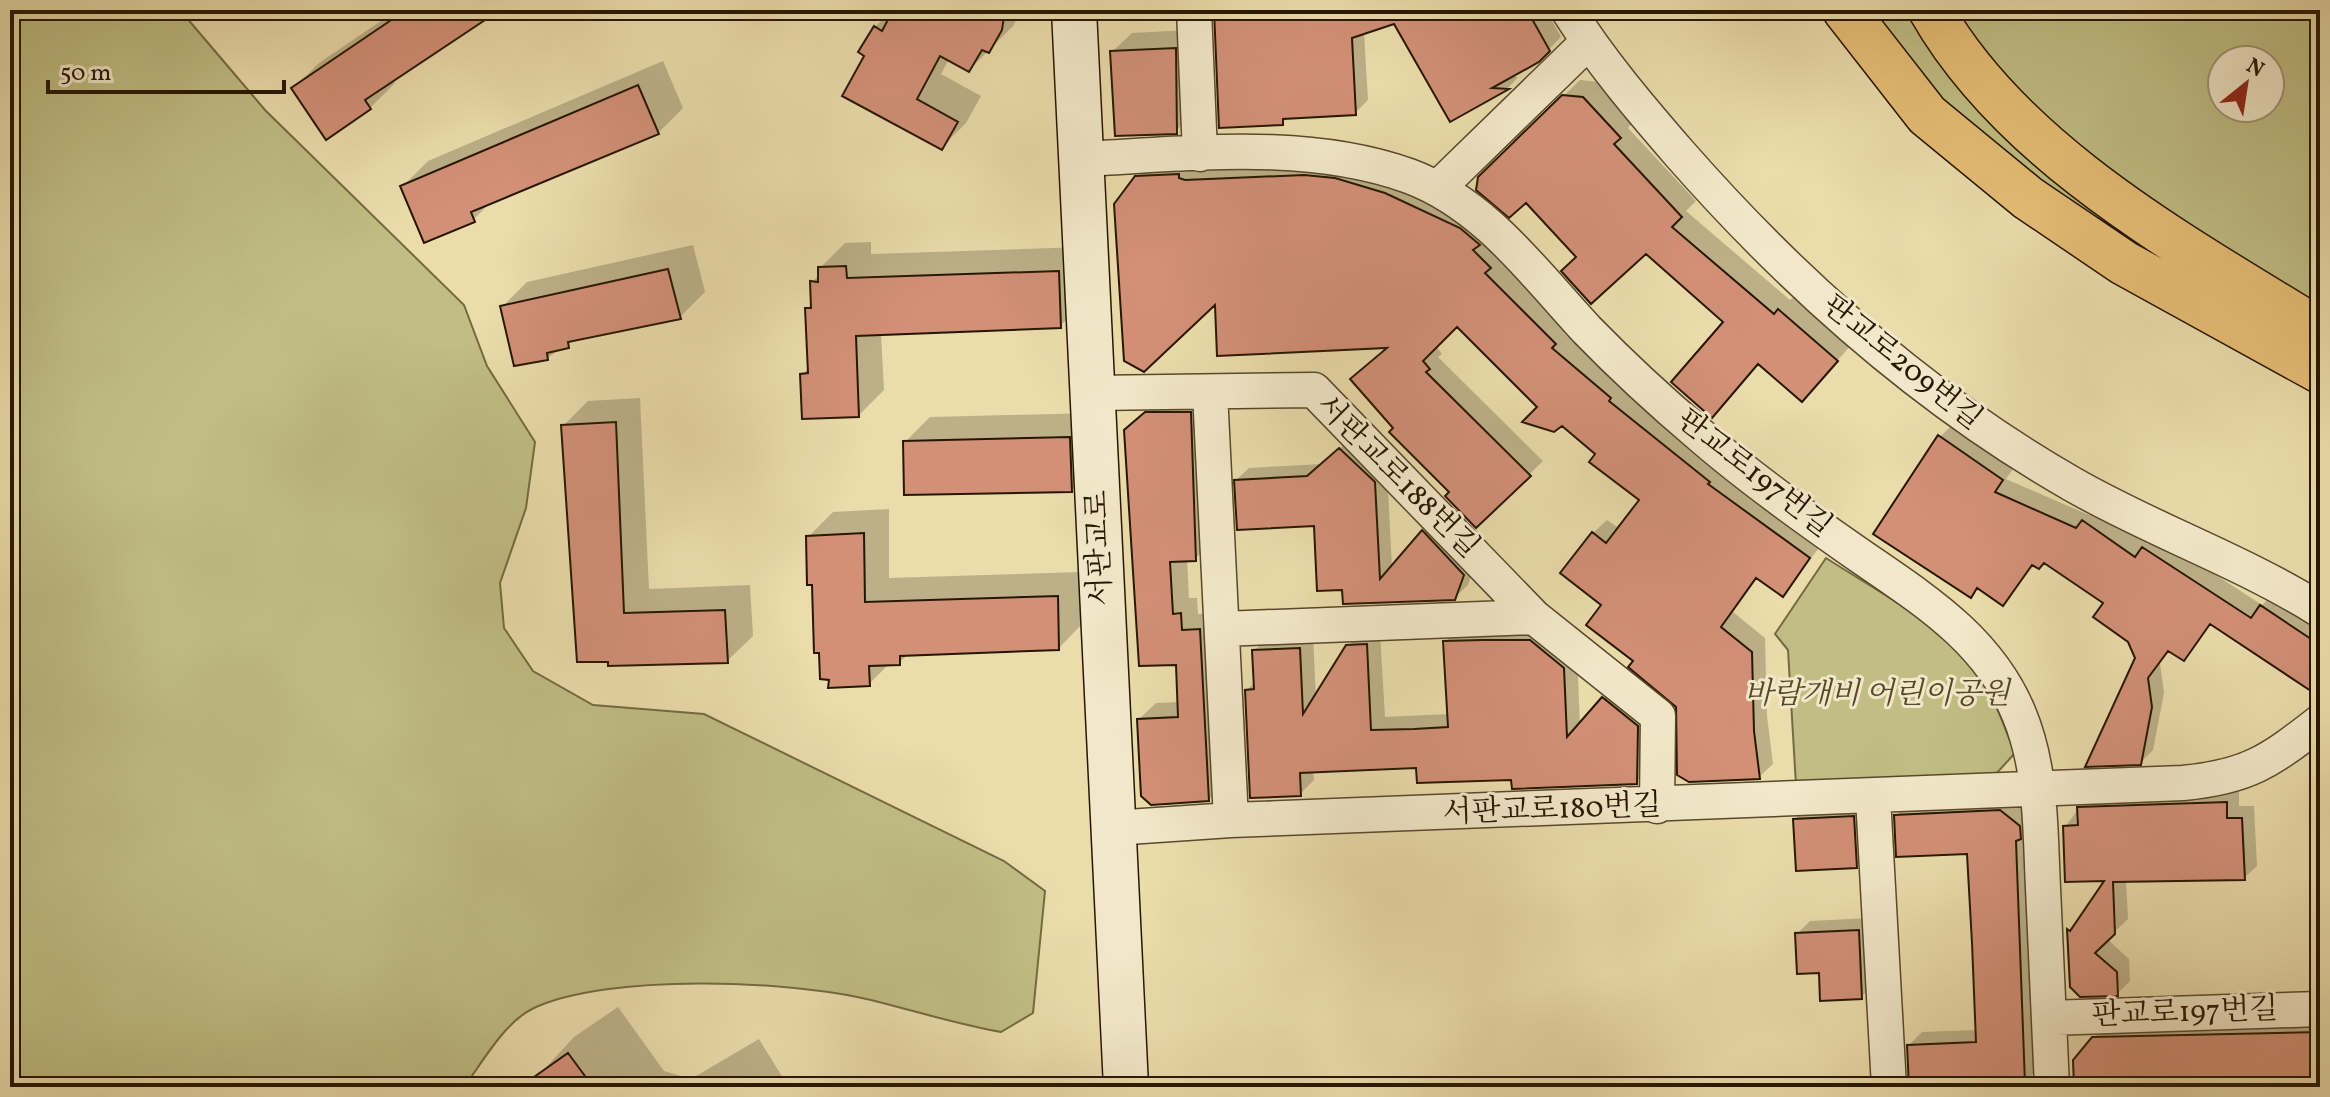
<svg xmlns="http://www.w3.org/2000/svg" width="2330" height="1097" font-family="Vollkorn,'Noto Serif KR',serif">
	<rect width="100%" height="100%" fill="#ebdcac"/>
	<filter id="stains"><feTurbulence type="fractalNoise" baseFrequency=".0025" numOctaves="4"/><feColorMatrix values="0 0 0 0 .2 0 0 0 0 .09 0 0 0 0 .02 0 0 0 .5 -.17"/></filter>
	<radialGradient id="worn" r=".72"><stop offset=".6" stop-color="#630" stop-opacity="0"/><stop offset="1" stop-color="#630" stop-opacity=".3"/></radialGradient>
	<path fill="#c0be84" stroke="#746a42" stroke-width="2" fill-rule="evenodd" d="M10 10H180L265 110 464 305 487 366 535 442 526 508 500 583 504 628 533 671 593 705 704 714 1004 861 1045 891 1033 1013 1001 1032C956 1024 915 1011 871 1000 790 980 606 973 532 1009 504 1023 482 1063 464 1087H10Z
		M1845 10H2320V371L2028 198ZM2222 60H2270V108H2222Z
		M1826 558C1883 595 1953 628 1988 690 1999 709 2006 732 2015 753L1995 775 1796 785 1788 650 1775 634Z"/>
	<path fill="#0003" d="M220 10H232L223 16Z
		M238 10H250L242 16Z
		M397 10H497L393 79 395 83 370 108 294 88 319 63Z
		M751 10H765L757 17Z
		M892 10H1022L1013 26 969 70 949 59 941 74 981 96 966 123 941 148 867 55 875 27Z
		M1217 10H1546L1561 37 1537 61 1509 76 1518 77 1508 88 1451 120 1395 21 1364 32 1368 100 1355 113 1289 116 1282 123Z
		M1190 30 1195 112 1176 131 1112 52 1132 33Z
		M663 61 683 108 658 133 493 200 473 220 403 186 428 161Z
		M1580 80 1599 82 1634 121 1628 128 1696 201 1686 211 1790 300 1795 296 1851 345 1817 384 1759 363 1727 400 1726 322 1646 252 1578 256 1526 200 1480 178Z
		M1151 163 1341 164 1399 180 1503 253 1498 258 1568 329 1564 333 1822 544 1783 594 1758 577 1733 612 1765 638 1767 716 1773 764 1759 777 1678 706 1636 661 1604 604 1593 533 1607 520 1620 529 1642 500 1598 453 1540 407 1457 325 1436 346 1442 354 1438 357 1543 461 1476 526 1395 428 1389 346 1217 300 1137 177Z
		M871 242V254L1083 247 1085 301 1060 326 881 333 884 390 859 415 802 375 810 367 807 309 813 303 812 282 820 274V268L845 243Z
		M693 245 705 292 680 317 576 339 547 358 502 307 527 282Z
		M1164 396H1207L1212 542 1195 559H1187L1189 598H1197L1198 614 1216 613 1225 783 1208 800 1139 719 1156 703 1180 702 1178 663 1126 431Z
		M640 398 649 589 750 585 753 636 727 661 610 664 563 426 588 401Z
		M1094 413 1096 464 1071 490 905 442 930 417Z
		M1953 424 2015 466 2006 479 2089 515 2096 508 2148 544 2156 536 2262 605 2274 593 2320 624V680L2212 623 2183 659 2170 650 2160 663 2164 693 2153 750 2140 763 2137 658 2105 603 2045 561 2035 564 2003 604 1979 587 1970 596 1940 437Z
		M1353 437 1387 469 1392 568 1436 519 1476 561 1468 585 1454 598 1344 588 1316 524 1236 480 1249 468 1322 464Z
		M889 509V578L1082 572 1083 623 1058 649 908 654 899 663H890L869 684 814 583 808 537 833 512Z
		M1545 627 1577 654 1580 725 1617 685 1651 712 1650 768 1636 782 1513 778 1418 766 1313 771 1314 780 1300 794 1247 690 1255 682 1254 651 1268 637 1313 635 1316 698 1348 646 1362 632 1380 631 1385 717 1449 714 1445 642 1459 628Z
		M2320 749V820H2314L2311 758Z
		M2239 790V806H2254L2257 866 2244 878 2126 880 2128 919 2107 939 2129 959 2130 981 2117 994 2072 986 2069 930 2108 879 2065 827 2079 808 2092 795Z
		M2014 798 2033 812 2038 1069 2027 1080V1087H1909V1045L1922 1032 1977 1030 1968 852 1896 816 1909 802Z
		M1866 804 1869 854 1856 866 1795 819 1808 806Z
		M1871 918 1874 984 1861 997 1820 971 1797 934 1810 921Z
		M618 1007 664 1071 691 1079 759 1039 783 1078 774 1087H528L574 1037Z
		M2320 1020V1087H2076L2094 1038 2108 1024Z"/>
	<path fill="#d29077" stroke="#281700" stroke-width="2" d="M406 10H500L365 100 371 109 326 140 291 88Z
		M893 10H1005L1002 30 989 53 982 50 969 72 940 56 917 99 958 122 942 150 842 96 864 56 858 52 874 26 882 31Z
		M1214 10H1527L1550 51 1539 62 1492 88 1509 89 1450 122 1394 24 1352 38 1356 115 1283 119V125L1219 128Z
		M1176 48 1177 134 1115 136 1110 51Z
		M638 85 659 134 471 212 475 222 424 243 400 186Z
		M1562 95 1583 97 1621 138 1614 144 1682 217 1672 227 1774 314 1778 309 1838 361 1802 402 1758 364 1712 418 1671 382 1723 322 1646 254 1591 304 1561 271 1576 257 1526 203 1509 218 1476 190 1478 177Z
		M1179 174V178L1185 180 1304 175 1335 178 1385 193 1460 228 1480 245 1473 250 1491 268 1485 273 1556 344 1552 348 1611 398 1609 401 1710 482 1708 484 1810 558 1783 597 1756 578 1721 627 1752 652 1754 731 1760 779 1689 782 1677 775 1676 707 1628 667 1633 661 1586 625 1601 605 1560 573 1592 532 1606 543 1639 500 1589 462 1595 454 1562 426 1554 432 1522 422 1537 407 1457 327 1423 361 1430 369 1426 372 1531 476 1476 528 1445 496 1449 492 1389 432 1393 428 1350 379 1387 348 1217 356 1215 305 1144 372 1124 361 1114 204 1135 176Z
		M846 266 847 278 1059 271 1061 328 856 336 859 417 802 419 800 374 808 373 805 308H811L810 281 818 282V267Z
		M668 269 681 319 568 342 569 348 547 353 548 360 514 366 500 306Z
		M1145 412H1191L1196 561 1170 562 1173 614 1181 613 1182 630 1200 629 1209 801 1151 805 1141 796 1137 719 1178 717 1176 665 1139 666 1124 430Z
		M616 422 624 613 725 610 728 663 608 666V662H577L561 425Z
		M1938 435 2003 480 1995 492 2076 528 2082 520 2135 557 2142 547 2251 618 2260 605 2320 645V697L2210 624 2184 661 2168 651 2148 678 2152 707 2141 765 2085 767 2135 658 2128 642 2093 617 2103 603 2044 563 2039 569 2032 565 2003 606 1977 588 1971 598 1873 534Z
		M1070 437 1072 492 904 495 903 441Z
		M1339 448 1375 482 1380 579 1422 530 1464 575 1455 600 1343 604 1342 590 1317 591 1314 526 1237 530 1234 480 1307 476Z
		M864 533 865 602 1058 596 1059 650 900 656V665L869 666 870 686 828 688 829 680 820 679 819 653H814L812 585H807L806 536Z
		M1483 640H1530L1564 668 1567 737 1602 697 1638 726 1637 784 1512 789 1511 780 1417 783 1416 768 1300 773 1301 796 1250 798 1245 690 1254 689 1252 650 1300 648 1303 714 1346 645 1367 644 1371 730 1414 729 1448 727 1443 641Z
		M2227 802V818H2242L2245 880 2113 882 2115 934 2095 953 2117 972 2118 996 2080 997 2070 987 2067 929 2070 931 2104 881 2065 882 2063 826 2078 825 2077 807Z
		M2000 810 2020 826 2021 839 2016 841 2025 1084 1909 1087 1907 1045 1976 1042 1972 943 1967 854 1896 857 1894 815Z
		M1854 816 1857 868 1796 871 1793 819Z
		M1859 930 1862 999 1820 1001 1819 973 1797 974 1795 933Z
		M2320 1032V1087H2074L2073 1060 2092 1037Z
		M568 1053 593 1087H520Z"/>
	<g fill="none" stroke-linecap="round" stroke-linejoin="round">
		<g stroke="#59482b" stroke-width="37">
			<path id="street" d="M1194 10 1200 154
				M1568 10C1600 61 1640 108 1679 153 1793 283 1922 398 2072 484 2152 530 2242 561 2320 610
				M1082 159C1188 154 1306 139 1409 176 1485 204 1534 273 1587 330 1622 366 1661 402 1700 435 1746 475 1796 511 1846 546 1914 594 1986 634 2019 714 2042 769 2040 829 2043 888 2046 954 2049 1021 2052 1087
				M1437 189 1588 42
				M1210 392 1231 820
				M1094 393 1314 390 1534 617 1658 716 1657 806
				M1222 629 1534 617
				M1873 797 1889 1087
				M1113 828 1231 820 2183 783C2248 777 2270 761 2320 722
				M2049 1018 2320 1009"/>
		</g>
		<g stroke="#281700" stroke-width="47">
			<path id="secondary" d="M1074 10 1126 1087"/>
		</g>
		<g stroke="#281700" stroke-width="47">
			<path id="highway" d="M1845 10 1927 115 2028 198 2124 263 2320 371
				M1931 10C2013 154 2183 246 2320 331"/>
		</g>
		<use href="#street" stroke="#f2e8c9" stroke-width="34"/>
		<use href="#secondary" stroke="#f2e8c9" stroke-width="44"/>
		<use href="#highway" stroke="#e6be76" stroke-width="44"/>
	</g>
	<g text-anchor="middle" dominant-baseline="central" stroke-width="6" stroke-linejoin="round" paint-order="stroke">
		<g font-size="30" fill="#281700" stroke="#f2e8c9">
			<text transform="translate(1902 363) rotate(39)">판교로209번길</text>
			<text transform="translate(1754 474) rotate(38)">판교로197번길</text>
			<text transform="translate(1397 477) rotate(45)">서판교로188번길</text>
			<text transform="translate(1100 548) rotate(-92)">서판교로</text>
			<text transform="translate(1552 810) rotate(-2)">서판교로180번길</text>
			<text transform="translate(2185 1013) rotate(-2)">판교로197번길</text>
		</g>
		<g font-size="30" font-style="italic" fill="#564928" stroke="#f2e8c9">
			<text x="1877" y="695">바람개비 어린이공원</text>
		</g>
	</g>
	<rect width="2330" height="1097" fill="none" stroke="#ebdcac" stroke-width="40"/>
	<rect x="12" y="12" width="2306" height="1073" fill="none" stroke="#281700" stroke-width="4"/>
	<rect x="20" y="20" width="2290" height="1057" fill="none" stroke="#281700" stroke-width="2"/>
	<g transform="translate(2246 84) rotate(30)"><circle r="38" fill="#f2e8c9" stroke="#a19479" stroke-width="2"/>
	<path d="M0-6L14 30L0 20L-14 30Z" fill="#8f2418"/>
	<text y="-12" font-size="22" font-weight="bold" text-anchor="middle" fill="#281700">N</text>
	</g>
	<path d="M48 80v12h236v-12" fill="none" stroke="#281700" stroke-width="4"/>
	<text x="60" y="80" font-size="24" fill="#281700" stroke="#f2e8c9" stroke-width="6" paint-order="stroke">50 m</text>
	<rect width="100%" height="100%" filter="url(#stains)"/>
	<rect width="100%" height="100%" fill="url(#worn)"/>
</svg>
